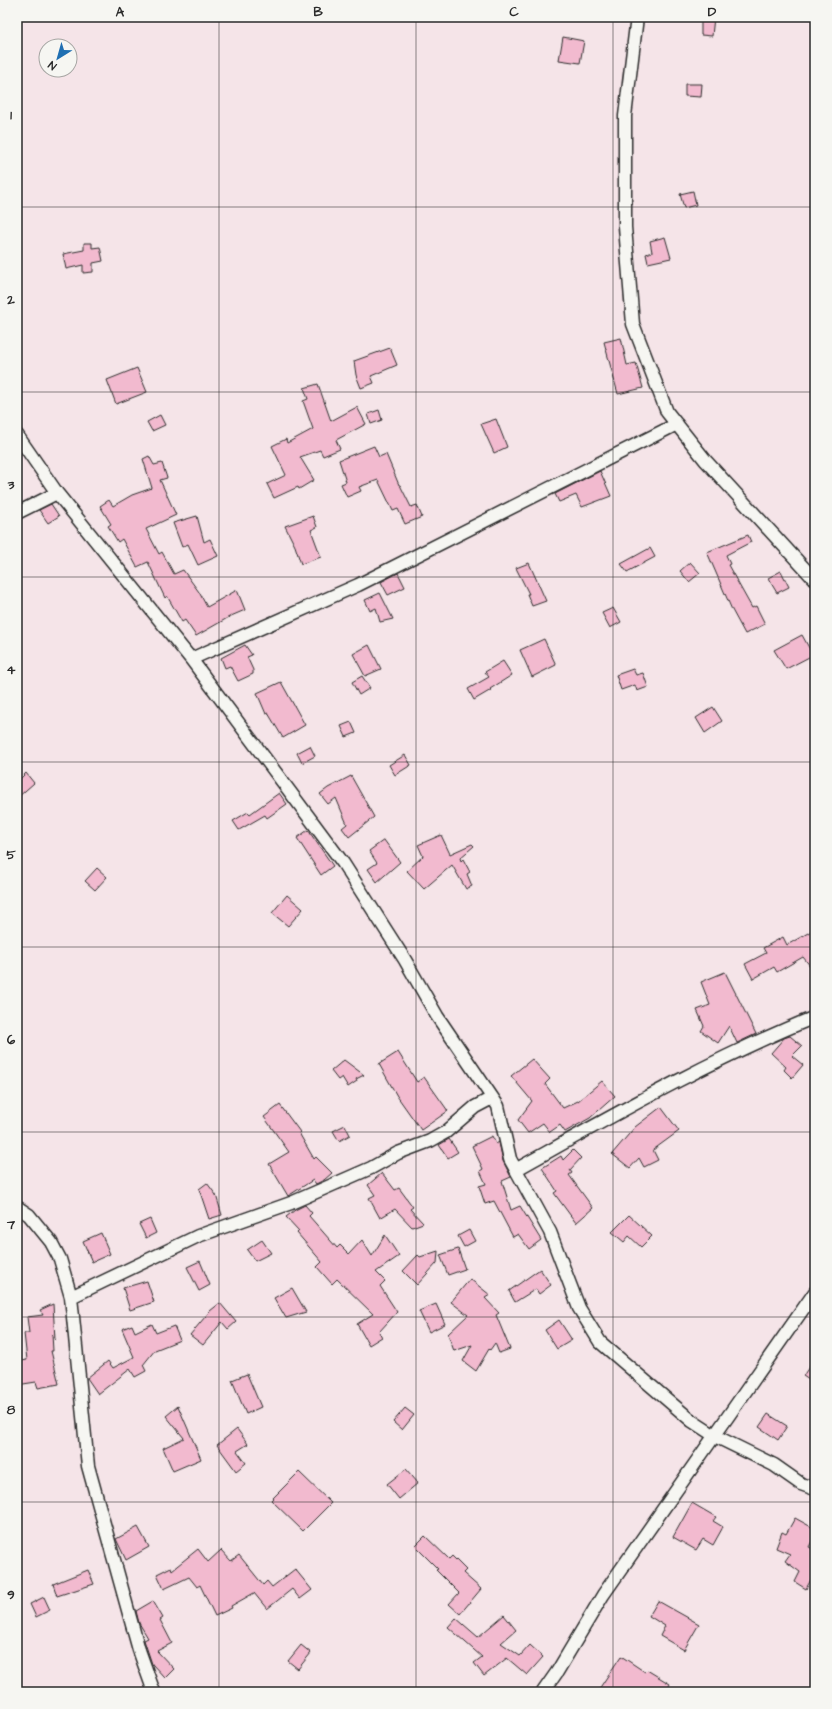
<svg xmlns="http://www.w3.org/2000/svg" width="832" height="1709" font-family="'Architects Daughter',sans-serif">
	<rect width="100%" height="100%" fill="#f5e4e8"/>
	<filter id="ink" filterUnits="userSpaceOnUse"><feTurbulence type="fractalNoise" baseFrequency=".025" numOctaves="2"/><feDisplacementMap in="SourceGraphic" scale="8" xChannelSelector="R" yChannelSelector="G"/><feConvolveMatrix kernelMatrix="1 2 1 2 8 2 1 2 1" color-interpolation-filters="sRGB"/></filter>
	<g filter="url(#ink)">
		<path fill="#f2bacf" stroke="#2b2b2b" d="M701 17H714L712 36 701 35Z
			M563 37 584 41 580 63 559 60Z
			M685 84H702L701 97 685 96Z
			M693 191 696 205 684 208 680 194Z
			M665 237 671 258 648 263 646 254 652 252 650 241Z
			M84 243H92V248L100 247 103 261 93 263V272L83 273V265L66 269 63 254 84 250Z
			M621 338 627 365 636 363 643 388 618 394 604 342Z
			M390 348 397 365 371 376 374 383 361 388 356 375 354 361Z
			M137 368 147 392 116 404 107 380Z
			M318 384 331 421 357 407 366 424 336 440 340 449 323 456 320 450 300 457 314 480 299 489 298 487 274 498 267 484 286 475 272 446 286 439 287 443 313 429 303 401 308 399 304 388Z
			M379 410 382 420 371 424 368 414Z
			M160 415 165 425 152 431 147 422Z
			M496 419 507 447 494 453 481 424Z
			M374 446 379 457 386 454 399 485H400L411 507 417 505 422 517 405 524 398 509 393 511 378 480 359 487 361 491 347 497 341 484 346 482 339 460Z
			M149 456 154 465 162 463 167 478 160 480 176 515 146 529 159 554 162 552 174 574 183 570 199 592 207 607 237 590 245 610 231 616 196 636 185 620 182 622 167 596 165 598 148 562 137 567 122 539 118 542 108 526 111 524 100 506 109 500 113 506 132 495 152 488 143 459Z
			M600 471 611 496 582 507 576 495 559 502 555 494Z
			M51 504 59 516 48 523 39 510Z
			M197 516 204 542 210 539 218 556 198 565 188 544 182 547 173 523Z
			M313 516 317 527 311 530 321 557 301 564 295 546 285 526Z
			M748 535 751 542 726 555 730 564 728 565 752 608 756 606 765 624 745 634 732 610 707 552Z
			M650 548 655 557 627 572 621 564Z
			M690 562 700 573 689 582 680 571Z
			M529 563 546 601 532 606 527 594H529L516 568Z
			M781 571 789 587 777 593 768 578Z
			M398 573 405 587 388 595 381 582Z
			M380 593 393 619 380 622 376 608 370 611 365 600Z
			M613 608 621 622 610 628 602 613Z
			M802 635 813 655 786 669 774 650Z
			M544 639 556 665 532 677 520 650Z
			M245 645 252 655 247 657 253 670V674L238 681 230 666 225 668 221 658Z
			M369 645 381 669 365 676 353 654Z
			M503 661 512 675 490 689 491 690 474 700 468 689 489 677 485 672Z
			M633 669 636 675 643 673 648 687 637 691 635 685 621 690 616 675Z
			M362 676 370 688 359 695 352 682Z
			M281 682 305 725 283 738 268 713 266 714 257 693Z
			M713 707 722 721 705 733 696 718Z
			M351 722 356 733 346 737 341 726Z
			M310 746 315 756 302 763 297 753Z
			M405 755 411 765 395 775 389 765Z
			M26 773 34 783 17 798V782Z
			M351 776 374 817 349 837 342 828 347 824 336 798 328 804 320 794 328 788Z
			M279 793 287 804 267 818 265 815 239 830 233 821 248 812 250 814Z
			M308 830 333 866 321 875 297 838Z
			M441 835 450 854 472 844 474 846 460 858 461 861 463 859 470 872 467 874 472 886 466 889 452 865 424 889 407 871 423 856 418 845Z
			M384 840 400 862 377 882 368 869 377 863 369 851Z
			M97 868 107 877 95 890 85 881Z
			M287 895 303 909 288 926 272 913Z
			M815 929V972L803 957 777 972 774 967 753 979 745 964 766 953 763 948 783 937 787 945Z
			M725 972 756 1034 737 1043 729 1026 718 1043 701 1031 704 1026 697 1010 710 1005 701 982Z
			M790 1036 802 1046 792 1056 803 1065 792 1078 784 1070 786 1067 771 1053 784 1038Z
			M398 1052 417 1082 424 1077 448 1111 421 1130 397 1096 379 1064Z
			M532 1059 550 1079 545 1084 563 1108 578 1101 602 1081 615 1096 590 1118 565 1132 560 1125 550 1132 543 1123 528 1133 518 1120 532 1101 511 1076Z
			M344 1060 364 1075 356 1079 357 1081 348 1087 342 1077 338 1080 331 1071Z
			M280 1105 300 1132 299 1133 314 1159 316 1157 332 1173 324 1180 316 1184 313 1180 288 1196 269 1164 289 1152 264 1117Z
			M661 1107 679 1131 653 1150 658 1160 644 1167 639 1158 630 1168 612 1154 635 1127Z
			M345 1125 350 1135 339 1141 333 1131Z
			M492 1136 496 1144 499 1142 503 1161 511 1177 502 1181 511 1210 520 1206 541 1240 529 1249 518 1234 513 1237 494 1201 485 1204 479 1186 486 1184 480 1171 483 1169 472 1146Z
			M449 1139 458 1152 448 1158 439 1145Z
			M573 1150 581 1158 570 1170 572 1173 569 1175 593 1208 576 1223 554 1193 557 1191 542 1168 561 1156 563 1160Z
			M382 1173 395 1190 399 1188 413 1207 410 1209 423 1223 412 1227 395 1209 380 1218 369 1198 375 1195 368 1185Z
			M207 1183 216 1195 222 1215 209 1219 199 1189Z
			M305 1205 312 1213 309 1216 337 1248 340 1245 349 1254 362 1240 372 1256 385 1235 399 1256 376 1272 385 1281 380 1286 397 1312 379 1332 382 1337 369 1345 357 1324 373 1314 337 1279 332 1284 317 1267 322 1262 297 1233 299 1231 286 1217 295 1210Z
			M629 1215 652 1236 641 1247 629 1236 624 1242 612 1232Z
			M150 1219 156 1233 146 1238 139 1224Z
			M469 1230 475 1241 464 1247 458 1236Z
			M101 1233 110 1254 92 1262 83 1241Z
			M262 1240 271 1253 255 1261 247 1250Z
			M458 1249 465 1269 448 1275 440 1255Z
			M438 1251 437 1263 417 1285 403 1271 418 1255 420 1257Z
			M200 1261 210 1285 199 1291 187 1267Z
			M540 1269 551 1285 539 1294 536 1289 515 1302 509 1291Z
			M470 1279 490 1295 485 1298 499 1313 496 1315 510 1349 499 1353 495 1343 490 1350 489 1349 476 1371 463 1361 472 1345 454 1351 448 1334 468 1315 451 1302Z
			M147 1281 154 1302 130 1310 123 1288Z
			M292 1288 306 1312 286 1318 274 1298Z
			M220 1303 236 1322 228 1329 222 1322 203 1345 190 1335 210 1311Z
			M53 1304 55 1340 52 1334 53 1351H51L59 1384 38 1388 36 1382 17 1385V1362L27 1360 24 1333H29L27 1317 43 1315 40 1310Z
			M436 1304 445 1324 429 1332 419 1311Z
			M559 1320 572 1340 557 1349 545 1330Z
			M152 1324 156 1333 174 1326 180 1340 155 1350 143 1365 146 1371 135 1377 130 1369 98 1394 87 1378 108 1361 113 1368 134 1357 122 1329 132 1325 135 1332Z
			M815 1358V1384L803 1376Z
			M247 1374 261 1407 246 1414 232 1380Z
			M178 1406 201 1459 173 1471 163 1448 184 1438 166 1416Z
			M405 1408 414 1415 402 1430 393 1422Z
			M768 1414 787 1426 778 1440 759 1427Z
			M237 1429 248 1444 237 1451 246 1463 236 1471 217 1445Z
			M406 1469 418 1483 399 1499 387 1484Z
			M299 1472 331 1503 303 1531 271 1500Z
			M692 1503 716 1517 713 1521 723 1527 713 1545 703 1539 696 1550 673 1537Z
			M795 1518 815 1529V1535L809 1547 815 1550V1572L806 1589 795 1582 800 1572 785 1561 790 1554 776 1548 782 1532 786 1534Z
			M138 1527 149 1547 126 1560 116 1539Z
			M425 1536 449 1559 452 1556 466 1570 463 1573 481 1589 460 1614 449 1604 459 1593 436 1570 438 1569 415 1546Z
			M198 1549 208 1562 221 1550 231 1561 239 1555 263 1585 267 1581 272 1587 295 1569 312 1590 300 1599 292 1589 267 1609 254 1593 231 1606 232 1608 215 1616 200 1585 197 1587 189 1577 164 1589 157 1574 171 1567 172 1570Z
			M88 1570 94 1584 57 1596 53 1584Z
			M44 1597 50 1610 36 1617 30 1604Z
			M153 1601 163 1618 160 1620 172 1643 157 1651 174 1669 165 1678 152 1664 144 1640 148 1638 139 1623 136 1611Z
			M658 1601 699 1624 684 1650 660 1636 665 1626 649 1616Z
			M504 1615 516 1630 501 1643 520 1656 530 1645 543 1657 527 1675 507 1658 484 1676 474 1663 482 1657 448 1627 456 1618 478 1637Z
			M301 1645 311 1653 298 1669 288 1661Z
			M621 1656 645 1672 647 1670 670 1684 666 1692H597Z"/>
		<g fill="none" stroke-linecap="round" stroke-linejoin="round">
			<g stroke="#2b2b2b" stroke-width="15">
				<path id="street" d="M637 17 625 116V227L633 324 667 412 706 461 815 580
					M17 435 57 493 191 659 343 863 405 960 437 1016 498 1106 510 1159 550 1232 579 1308 600 1342 692 1421 715 1436 774 1465 801 1484 815 1489
					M17 513 57 493
					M191 659 358 585 677 424
					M517 1169C614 1115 711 1059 815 1017
					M17 1207 29 1215 51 1242 60 1259 71 1297 88 1466 139 1650 154 1692
					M71 1297 198 1236 291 1203 371 1168 398 1153 430 1141 446 1132 475 1107 492 1098
					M543 1692 557 1672 603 1595 815 1292"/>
			</g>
			<use href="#street" stroke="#f6f6f2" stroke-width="12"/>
		</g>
	</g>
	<path fill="none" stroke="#2b2b2b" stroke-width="1" stroke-opacity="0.55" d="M219 17V1692M416 17V1692M613 17V1692M17 207H815M17 392H815M17 577H815M17 762H815M17 947H815M17 1132H815M17 1317H815M17 1502H815"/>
	<rect width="832" height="1709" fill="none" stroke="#f6f6f2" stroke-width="44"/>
	<g transform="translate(58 58) rotate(217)"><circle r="19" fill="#f6f6f2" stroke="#a5a5a2"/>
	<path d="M0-3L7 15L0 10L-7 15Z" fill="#1f6fb2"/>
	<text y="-6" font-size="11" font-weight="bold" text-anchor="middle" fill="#2b2b2b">N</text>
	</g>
	<rect x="22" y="22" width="788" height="1665" fill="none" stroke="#2b2b2b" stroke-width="1.5"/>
	<g font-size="13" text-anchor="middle" font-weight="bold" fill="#2b2b2b">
		<text x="120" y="16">A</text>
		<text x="318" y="16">B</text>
		<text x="514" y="16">C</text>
		<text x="712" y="16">D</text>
		<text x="11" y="119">1</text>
		<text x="11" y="304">2</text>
		<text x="11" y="489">3</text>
		<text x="11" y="674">4</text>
		<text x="11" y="859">5</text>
		<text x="11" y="1044">6</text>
		<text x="11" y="1229">7</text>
		<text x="11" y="1414">8</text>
		<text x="11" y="1599">9</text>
	</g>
</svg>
